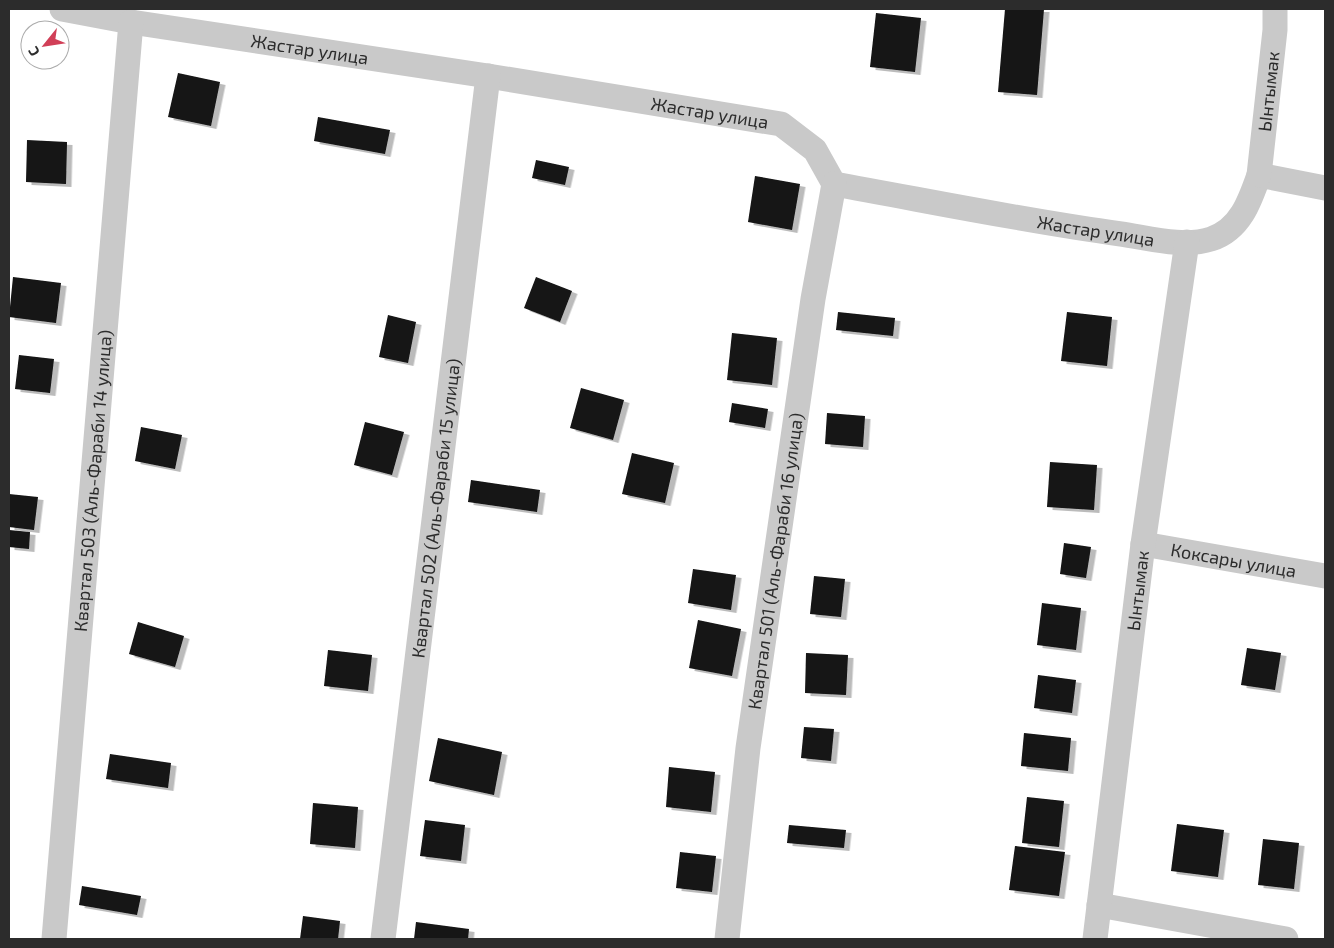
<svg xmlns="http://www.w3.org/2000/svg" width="1334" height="948" font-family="'Exo 2',sans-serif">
	<defs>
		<filter id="shadow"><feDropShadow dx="5.5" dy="3" stdDeviation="0" flood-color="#0004"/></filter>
	</defs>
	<rect width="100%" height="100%" fill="#fff"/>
	<path fill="#131313" filter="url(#shadow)" d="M1005 9H1044L1037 95 998 92Z
		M876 13 921 18 915 72 870 67Z
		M178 73 220 82 211 126 168 117Z
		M318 117 390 130 385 154 314 141Z
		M27 140 67 142 66 184 26 182Z
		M536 160 569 167 565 185 532 178Z
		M755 176 800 184 792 230 748 222Z
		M13 277 61 283 56 323 9 317Z
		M536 277 572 291 560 322 524 308Z
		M838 312 895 318 893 336 836 330Z
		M1067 312 1112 317 1107 366 1061 361Z
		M388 315 416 322 408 363 379 357Z
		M732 333 777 338 772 385 727 380Z
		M19 355 54 359 50 393 15 389Z
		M581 388 624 400 613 440 570 428Z
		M732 403 768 409 765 428 729 422Z
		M827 413 865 416 863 447 825 444Z
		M365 422 404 432 392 475 354 465Z
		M141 427 182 435 175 469 135 461Z
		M632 453 674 463 665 503 622 494Z
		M1050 462 1097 465 1094 510 1047 507Z
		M471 480 540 490 537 512 468 502Z
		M9 494 38 497 34 530 9 527Z
		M9 530 30 532 29 549 9 547Z
		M1064 543 1091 547 1086 578 1060 574Z
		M693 569 736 575 731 610 688 603Z
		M814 576 845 579 841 617 810 614Z
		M1042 603 1081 608 1076 650 1037 645Z
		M698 620 741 629 732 676 689 668Z
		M138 622 184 636 175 667 129 654Z
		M1247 648 1281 653 1275 690 1241 685Z
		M328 650 372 655 368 691 324 686Z
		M806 653 848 655 846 695 805 693Z
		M1038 675 1076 680 1072 713 1034 708Z
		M804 727 834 729 831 761 801 758Z
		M1024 733 1071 738 1068 771 1021 766Z
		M438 738 502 752 494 795 429 781Z
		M110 754 171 763 168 788 106 779Z
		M669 767 715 772 711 812 666 807Z
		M1027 797 1064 801 1059 847 1022 843Z
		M313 803 358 807 355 848 310 844Z
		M425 820 465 825 461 861 420 856Z
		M1177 824 1224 830 1218 877 1171 871Z
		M789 825 846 830 844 848 787 843Z
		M1263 839 1299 843 1294 889 1258 885Z
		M1015 846 1065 852 1059 896 1009 890Z
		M680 852 716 856 712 892 676 888Z
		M82 886 141 896 137 915 79 905Z
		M303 916 340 921 338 939H300Z
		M416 922 469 929 468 939H414Z"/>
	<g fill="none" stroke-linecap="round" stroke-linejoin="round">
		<g stroke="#c9c9c9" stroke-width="25">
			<path id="s1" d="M62 9 131 22 488 76 781 124 815 150 834 184C929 201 1025 221 1121 234 1149 238 1184 248 1211 239 1240 230 1250 201 1259 175L1325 188"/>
			<path id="s2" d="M1259 175 1275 30V9"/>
			<path id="s3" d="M1143 544 1325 576"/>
			<path d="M1099 905 1286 939"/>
			<path id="s4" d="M54 939 131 22"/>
			<path id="s5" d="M383 939 488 76"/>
			<path id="s6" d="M727 939 748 748 813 299 834 184"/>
			<path id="s7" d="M1095 939 1143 544 1187 242"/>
		</g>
	</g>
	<g text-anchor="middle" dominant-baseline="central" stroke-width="5" stroke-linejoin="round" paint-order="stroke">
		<g font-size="18" fill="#2c2c2c" stroke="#fff">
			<text stroke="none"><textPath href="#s1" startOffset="251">Жастар улица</textPath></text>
			<text stroke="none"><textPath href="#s2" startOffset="84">Ынтымак</textPath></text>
			<text stroke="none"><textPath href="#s1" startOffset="656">Жастар улица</textPath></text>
			<text stroke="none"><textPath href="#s1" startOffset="1076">Жастар улица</textPath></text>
			<text stroke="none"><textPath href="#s4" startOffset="460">Квартал 503 (Аль-Фараби 14 улица)</textPath></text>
			<text stroke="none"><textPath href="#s5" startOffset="434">Квартал 502 (Аль-Фараби 15 улица)</textPath></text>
			<text stroke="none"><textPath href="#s3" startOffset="92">Коксары улица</textPath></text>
			<text stroke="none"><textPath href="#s6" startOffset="381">Квартал 501 (Аль-Фараби 16 улица)</textPath></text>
			<text stroke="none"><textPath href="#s7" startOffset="351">Ынтымак</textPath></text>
		</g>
	</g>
	<rect width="1334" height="948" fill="none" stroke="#2c2c2c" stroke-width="20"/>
	<g transform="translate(45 45) rotate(240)"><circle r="24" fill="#ffffff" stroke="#ababab"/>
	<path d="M0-4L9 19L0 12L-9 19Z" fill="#d13f57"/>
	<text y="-8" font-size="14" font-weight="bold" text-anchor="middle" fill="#2c2c2c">С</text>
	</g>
</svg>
